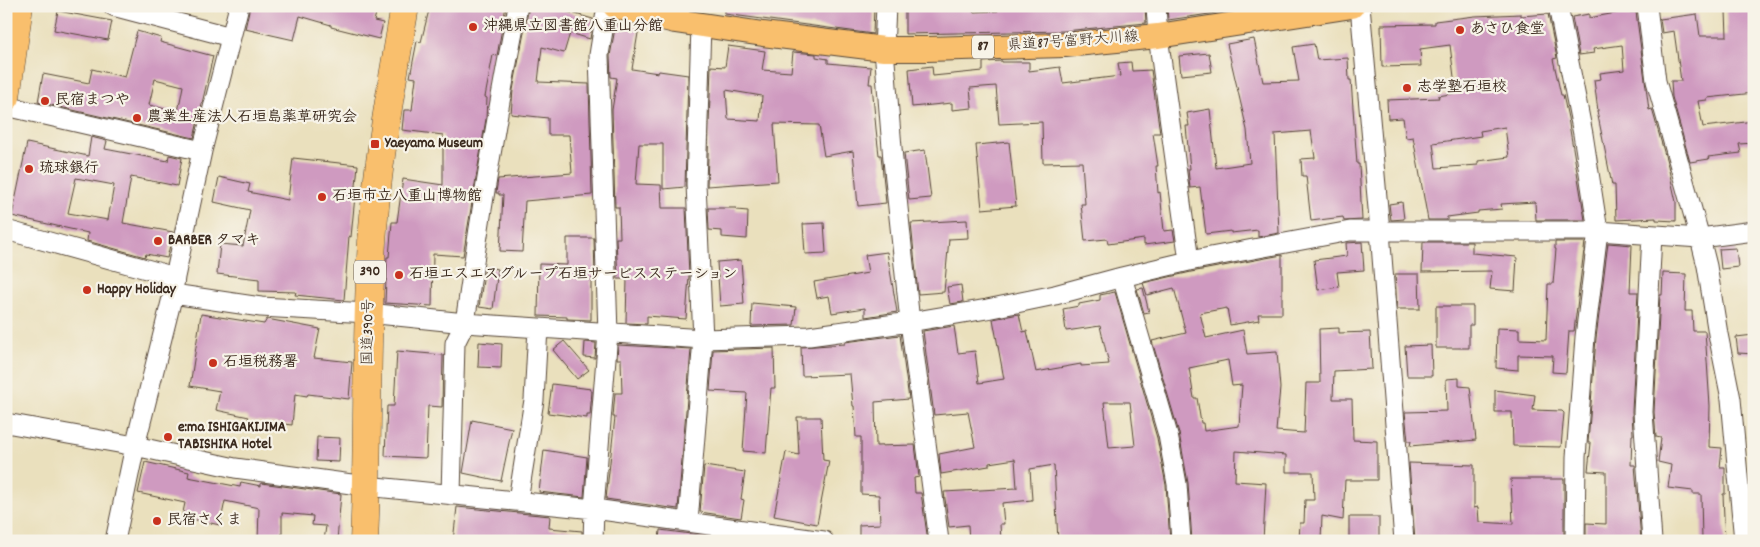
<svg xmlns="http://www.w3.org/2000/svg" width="1760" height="547" font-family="Dekko,'Klee One',sans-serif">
	<rect width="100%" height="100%" fill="#f7f3e8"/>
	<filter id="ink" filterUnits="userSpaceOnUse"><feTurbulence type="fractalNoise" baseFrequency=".02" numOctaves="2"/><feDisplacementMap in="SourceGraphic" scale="10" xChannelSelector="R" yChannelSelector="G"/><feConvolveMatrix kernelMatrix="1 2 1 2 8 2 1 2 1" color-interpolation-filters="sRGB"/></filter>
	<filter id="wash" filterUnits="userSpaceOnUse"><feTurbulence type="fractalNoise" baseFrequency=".0096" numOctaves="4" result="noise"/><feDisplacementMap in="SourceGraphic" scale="20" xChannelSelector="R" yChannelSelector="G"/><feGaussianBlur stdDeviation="1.12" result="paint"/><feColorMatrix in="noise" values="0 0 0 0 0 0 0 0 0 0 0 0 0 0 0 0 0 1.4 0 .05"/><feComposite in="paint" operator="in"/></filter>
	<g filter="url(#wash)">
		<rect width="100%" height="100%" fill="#eae0bd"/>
		<g id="blocks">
			<path fill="#cf9ac0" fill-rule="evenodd" d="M250 6H378L374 21 383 23 379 39 331 27V25L300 16 294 40 245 29Z
				M430 6H506L497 56 493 55 485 97 487 98 486 119 463 256 433 254 432 306 385 303 387 257H389L392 222H397L403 179 443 185V135L402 130 404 110H412L416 78 410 77 417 41 421 42Z
				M529 6H547L593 19 590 39 570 33 564 53 542 47 538 82 589 84 592 195 525 201 522 252 500 251 503 195H499V193H496L498 179 572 173 569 135H548V118L511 114 513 90Z
				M725 6H820L819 8 847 10V6H874L873 34 725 14Z
				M958 6H973V12L998 11V6H1145L1146 23 1064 31 905 34V9L959 10Z
				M1167 6H1223V12L1168 20Z
				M1751 10 1754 93 1707 98V100L1698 101 1703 127 1754 121V143L1739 144 1741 153 1708 157 1709 159 1690 162 1672 97 1671 81H1681L1674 31 1662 33 1660 19 1697 14 1700 36H1727L1726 11Z
				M58 11 112 21 108 40 54 30Z
				M1621 12H1636L1649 110 1652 109 1668 166 1676 202V221L1656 220V218L1616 220 1615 185H1612L1597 111H1598L1594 80 1601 79 1600 73 1624 70 1622 45 1593 49 1594 53 1579 55 1572 17 1589 14V18Z
				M1521 14V16L1548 14 1557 58 1553 59 1561 95H1563L1568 118 1585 220H1536L1535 202 1501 204 1502 209 1478 211V213L1447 217V220H1428L1413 137 1406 138 1403 118 1388 119 1387 100 1439 98 1438 96 1456 93 1450 45 1420 49 1421 66 1382 67 1381 25 1435 24V21L1475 16ZM1505 127 1509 157 1478 161V165L1436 168 1433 143 1481 136 1480 131Z
				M616 23 639 27 632 69 658 73 659 71 688 75 685 187 663 189V144H639L636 184 661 185 662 208H686L689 276 686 319 647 316V324L626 323 627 279H618L616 238H620L619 207H615L612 110 617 78 611 77 610 56Z
				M137 31 161 38 160 42 213 56 194 138 38 102 43 74 89 83 92 69 125 77ZM155 79 183 86 178 112 149 105Z
				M1254 39 1263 82 1299 81 1293 47 1314 44 1317 60 1348 58 1349 80H1351L1357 164H1359L1362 220 1344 221 1343 217 1311 221 1306 176H1302L1301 159 1315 158 1311 131 1275 134 1279 233 1258 237V230L1231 233V231L1206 234 1200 187 1190 188 1188 169H1190L1186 126H1189L1187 113 1210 109 1216 168 1250 163 1247 130 1227 44Z
				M728 46 765 51 762 70 791 72 793 52 816 54V57L828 59V63L871 67 869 84H872L876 129 879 155H881L886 203 858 206 853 151 824 156 819 125 774 124 778 181 707 186 711 66 725 67ZM726 90 762 96 760 121 728 119Z
				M1209 53 1212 72 1181 75 1179 56Z
				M1002 61V62H1029V71L1060 67 1063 83 1120 76 1118 63 1131 62 1132 71 1151 70 1160 133H1153L1158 166H1156L1158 193 1160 192 1164 231 1173 230 1175 241 1144 245V239L1108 244 1107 239 1085 241 1081 204H1085L1082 162 1043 163 1042 122 999 124 996 86 970 88 972 108 952 110V103L912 107 909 69 932 66 933 76 983 71V62Z
				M91 137 107 141 105 149 168 161 169 155 182 158 177 186 131 177 123 223 173 232 167 258 146 254 145 257 87 241 88 233 12 216 27 143 88 156ZM76 178 114 185 108 220 68 213Z
				M1009 142 1016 206 982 209 976 145Z
				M925 150 931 198 909 200 904 153Z
				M293 158 358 165 351 237 349 236 344 300 295 295 296 292 259 291V279L217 274 220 244 243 246 250 210 214 202 219 177 250 184 248 192 288 200Z
				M1402 202 1404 219 1391 220 1389 204Z
				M708 208H736V210L748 211 747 239 722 237V231L709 230Z
				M967 220 968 238 949 239 944 292 918 294 911 223Z
				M824 223 826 253 805 254 803 224Z
				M567 238H594L595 279H591V320L567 319V317L538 316 539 264 567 265Z
				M1362 242 1364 270 1337 272 1339 287 1318 290 1314 260 1347 256 1346 243Z
				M1423 242H1472V253L1517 257 1515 291 1490 289 1492 271 1422 272Z
				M1555 242H1585L1574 331H1569L1566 373 1552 372 1553 356 1518 355V370L1496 368 1497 328 1519 329V339L1546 340 1548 284H1553L1556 249H1555Z
				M1608 243 1632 245 1630 292H1638L1632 411 1633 435H1632L1631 465H1635L1641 540H1586V523L1606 524V472L1588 471 1591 443H1588L1596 338Z
				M1736 248 1738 267 1721 269 1719 249Z
				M887 252 897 312 865 317V308L832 313 829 296 817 298 814 282 868 273 865 255Z
				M1282 255V314H1258L1259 320 1230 325 1227 308 1200 313 1206 338 1243 330 1247 354 1277 352 1280 388 1276 431 1304 433 1306 383H1320L1319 329 1339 328V333L1370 332 1372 369 1334 371 1333 399H1352L1353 440 1377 441V480H1345L1343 520 1322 516 1321 541H1299L1300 523H1304L1305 500H1314L1313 472H1286V455L1236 451 1235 481 1266 483 1263 541H1192L1188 483 1179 433 1152 341 1186 333 1174 288 1147 295 1143 283 1191 272ZM1228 360 1232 386 1242 385 1239 426 1204 431 1203 423H1201L1197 398H1194L1189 368Z
				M741 260 744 304 720 306 717 262Z
				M485 267 498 269 493 309 479 307Z
				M1663 273 1686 274 1685 311H1692L1693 331H1705L1710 406 1709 447 1722 448 1720 467H1725V494H1723L1725 541H1702L1701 494H1693V491L1668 488 1671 465 1658 462 1661 438 1656 437 1654 412 1660 295H1662Z
				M1395 274H1419L1420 309H1397Z
				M961 285 963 302 950 304 947 287Z
				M1143 288 1149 312 1144 313 1137 289Z
				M1115 292 1157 438 1166 485 1170 541H1058L1054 465 1030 469 1032 500 1002 503 1004 524H1000L1001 541H969L968 525 949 527 944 492 1017 488 1015 459 989 463V466L941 474 939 454 975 447 968 412 934 415 923 331 954 326 958 353 975 351 979 383 1004 379 993 319 1019 314 1023 332 1027 331 1036 372 1081 364V366L1109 364 1100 326 1066 331 1063 309 1079 306V304L1100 300V295ZM1104 402H1130L1135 446 1109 448Z
				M752 303 796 307 794 325 751 326Z
				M1436 306H1473V325H1469V348H1436Z
				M201 314 264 324 267 319 320 329 314 358 352 362 349 399 308 394 307 396 295 394 292 425 248 420 249 417 216 410 220 391 190 386Z
				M900 335 909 399 875 402 876 446 915 445 919 477 914 478 915 493H921L928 541H912V538L859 539V525L880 524 879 495 861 494V437H856L854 406H853L850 374 802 376 801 347 845 344V342Z
				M1754 335V354L1738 353 1736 337Z
				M564 341 589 370 577 379 553 350Z
				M479 342 502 344 501 368 478 367Z
				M585 342 596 343 595 358 584 357Z
				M618 345 691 349 678 509 606 499 615 417H613L615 393H622L621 359H617Z
				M1431 345 1432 376H1407L1405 346Z
				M774 348 775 388H771L766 453 743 451 747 393 710 391 713 350Z
				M397 351 443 355 442 407 428 406 426 458 385 456 387 406H394Z
				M1459 378V386L1470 387 1476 440 1410 446 1411 441H1408L1405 412 1447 411 1446 379Z
				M552 384 591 389 590 391H592L590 415H587V418L548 413Z
				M1495 390 1535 395 1533 410 1562 411 1564 413 1561 447 1513 446 1512 412H1495Z
				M797 417H821L823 460 829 461 817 524 774 516 786 452 799 455Z
				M472 420 512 428 501 481 463 473Z
				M317 437 340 438 339 462 316 461Z
				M544 450 587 457 584 497 539 492Z
				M145 462 189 472 188 477 240 487 241 482 261 486V483L341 494 337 541H324L326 526 312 525 313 516 282 513V541H258L259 508 225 501 220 525 182 517 185 503 138 493Z
				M1409 463 1474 465V508L1478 507 1479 522 1513 524 1511 479H1564V541H1415Z
				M704 466 745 472 741 499 744 500 741 518 700 512Z
				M457 507 550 516 549 528 582 531V541H453Z
				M1349 517H1379V541H1349Z
				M660 530 737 540 659 541Z"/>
		</g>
	</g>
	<g filter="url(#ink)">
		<use href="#blocks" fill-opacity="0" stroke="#554536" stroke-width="1"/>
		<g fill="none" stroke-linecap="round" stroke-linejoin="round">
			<g stroke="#554536" stroke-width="21">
				<path id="minor" d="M113 6 231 37
					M886 6 884 49 893 160 910 322 939 541
					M1156 6 1158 36 1189 261
					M1360 6 1380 231 1404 541
					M1558 6 1583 134 1598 231 1585 337 1576 457 1575 541
					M1647 6 1656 81 1700 238 1707 266 1718 334 1731 399 1744 541
					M6 106 202 151
					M6 230 175 277
					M1652 235 1643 412 1652 541
					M1122 277 1168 435 1177 484 1181 541
					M173 294 261 307 368 313 465 323 703 339 809 336 910 322 987 309 1055 295 1122 277 1189 261 1350 231H1598L1700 238 1754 231
					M6 423 135 446 235 468 366 486 594 509 824 541
					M451 495 455 343 465 323C480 217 497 111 518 6
					M518 500 534 400 538 328
					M688 522 703 339 696 184 701 25
					M115 541 135 446 173 294 175 277 202 151 239 6
					M593 541 594 509 608 333 599 55 607 6"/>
			</g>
			<g stroke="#554536" stroke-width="26">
				<path id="major" d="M615 6 675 21 763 34 884 49H927L1065 45 1158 36 1352 6"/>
			</g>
			<g stroke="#554536" stroke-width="29">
				<path id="highway" d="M6 97 19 6
					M364 541C369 441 365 341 372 242 377 163 392 84 405 6"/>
			</g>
			<use href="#minor" stroke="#fff" stroke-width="19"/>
			<use href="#major" stroke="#f9bf6d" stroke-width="24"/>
			<use href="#highway" stroke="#f9bf6d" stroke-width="28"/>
		</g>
	</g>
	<g fill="#c8321e" stroke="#f7f3e8" stroke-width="2">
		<circle cx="473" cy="27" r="5"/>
		<circle cx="1460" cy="30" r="5"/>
		<circle cx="1407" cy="88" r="5"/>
		<circle cx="45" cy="101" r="5"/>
		<circle cx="137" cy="118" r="5"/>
		<rect x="370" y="139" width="10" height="10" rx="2.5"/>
		<circle cx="29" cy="169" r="5"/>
		<circle cx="322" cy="197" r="5"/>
		<circle cx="158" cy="241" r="5"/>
		<circle cx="399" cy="275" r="5"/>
		<circle cx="87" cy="290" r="5"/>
		<circle cx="213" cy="363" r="5"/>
		<circle cx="168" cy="437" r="5"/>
		<circle cx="157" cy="521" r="5"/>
	</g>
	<g text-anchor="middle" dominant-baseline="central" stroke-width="4.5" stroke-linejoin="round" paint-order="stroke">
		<g fill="#f7f3e8" stroke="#73665b" stroke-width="1">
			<rect x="972" y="35.5" width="22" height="23" rx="4"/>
			<rect x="354" y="260.5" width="32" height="23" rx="4"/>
		</g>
		<g font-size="14" font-weight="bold" fill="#3b2a1e">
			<text x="983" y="47">87</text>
			<text x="370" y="272">390</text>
		</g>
		<g font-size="15" font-weight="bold" fill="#3b2a1e" stroke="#f7f3e8" text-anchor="start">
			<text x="483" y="27">沖縄県立図書館八重山分館</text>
			<text x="1470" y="30">あさひ食堂</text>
			<text x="1417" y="88">志学塾石垣校</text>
			<text x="55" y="101">民宿まつや</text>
			<text x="147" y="118">農業生産法人石垣島薬草研究会</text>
			<text x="385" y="144">Yaeyama Museum</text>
			<text x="39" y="169">琉球銀行</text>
			<text x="332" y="197">石垣市立八重山博物館</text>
			<text x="168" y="241">BARBER タマキ</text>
			<text x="409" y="275">石垣エスエスグループ石垣サービスステーション</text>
			<text x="97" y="290">Happy Holiday</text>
			<text x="223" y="363">石垣税務署</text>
			<text x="178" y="428">e:ma ISHIGAKIJIMA<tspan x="178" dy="17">TABISHIKA Hotel</tspan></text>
			<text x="167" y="521">民宿さくま</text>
		</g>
		<g font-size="15" fill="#3b2a1e" stroke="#f7f3e8">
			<text transform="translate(1073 42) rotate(-4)">県道87号富野大川線</text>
			<text transform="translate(369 332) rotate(-89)">国道390号</text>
		</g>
	</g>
	<rect width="1760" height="547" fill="none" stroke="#f7f3e8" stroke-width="25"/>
</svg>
